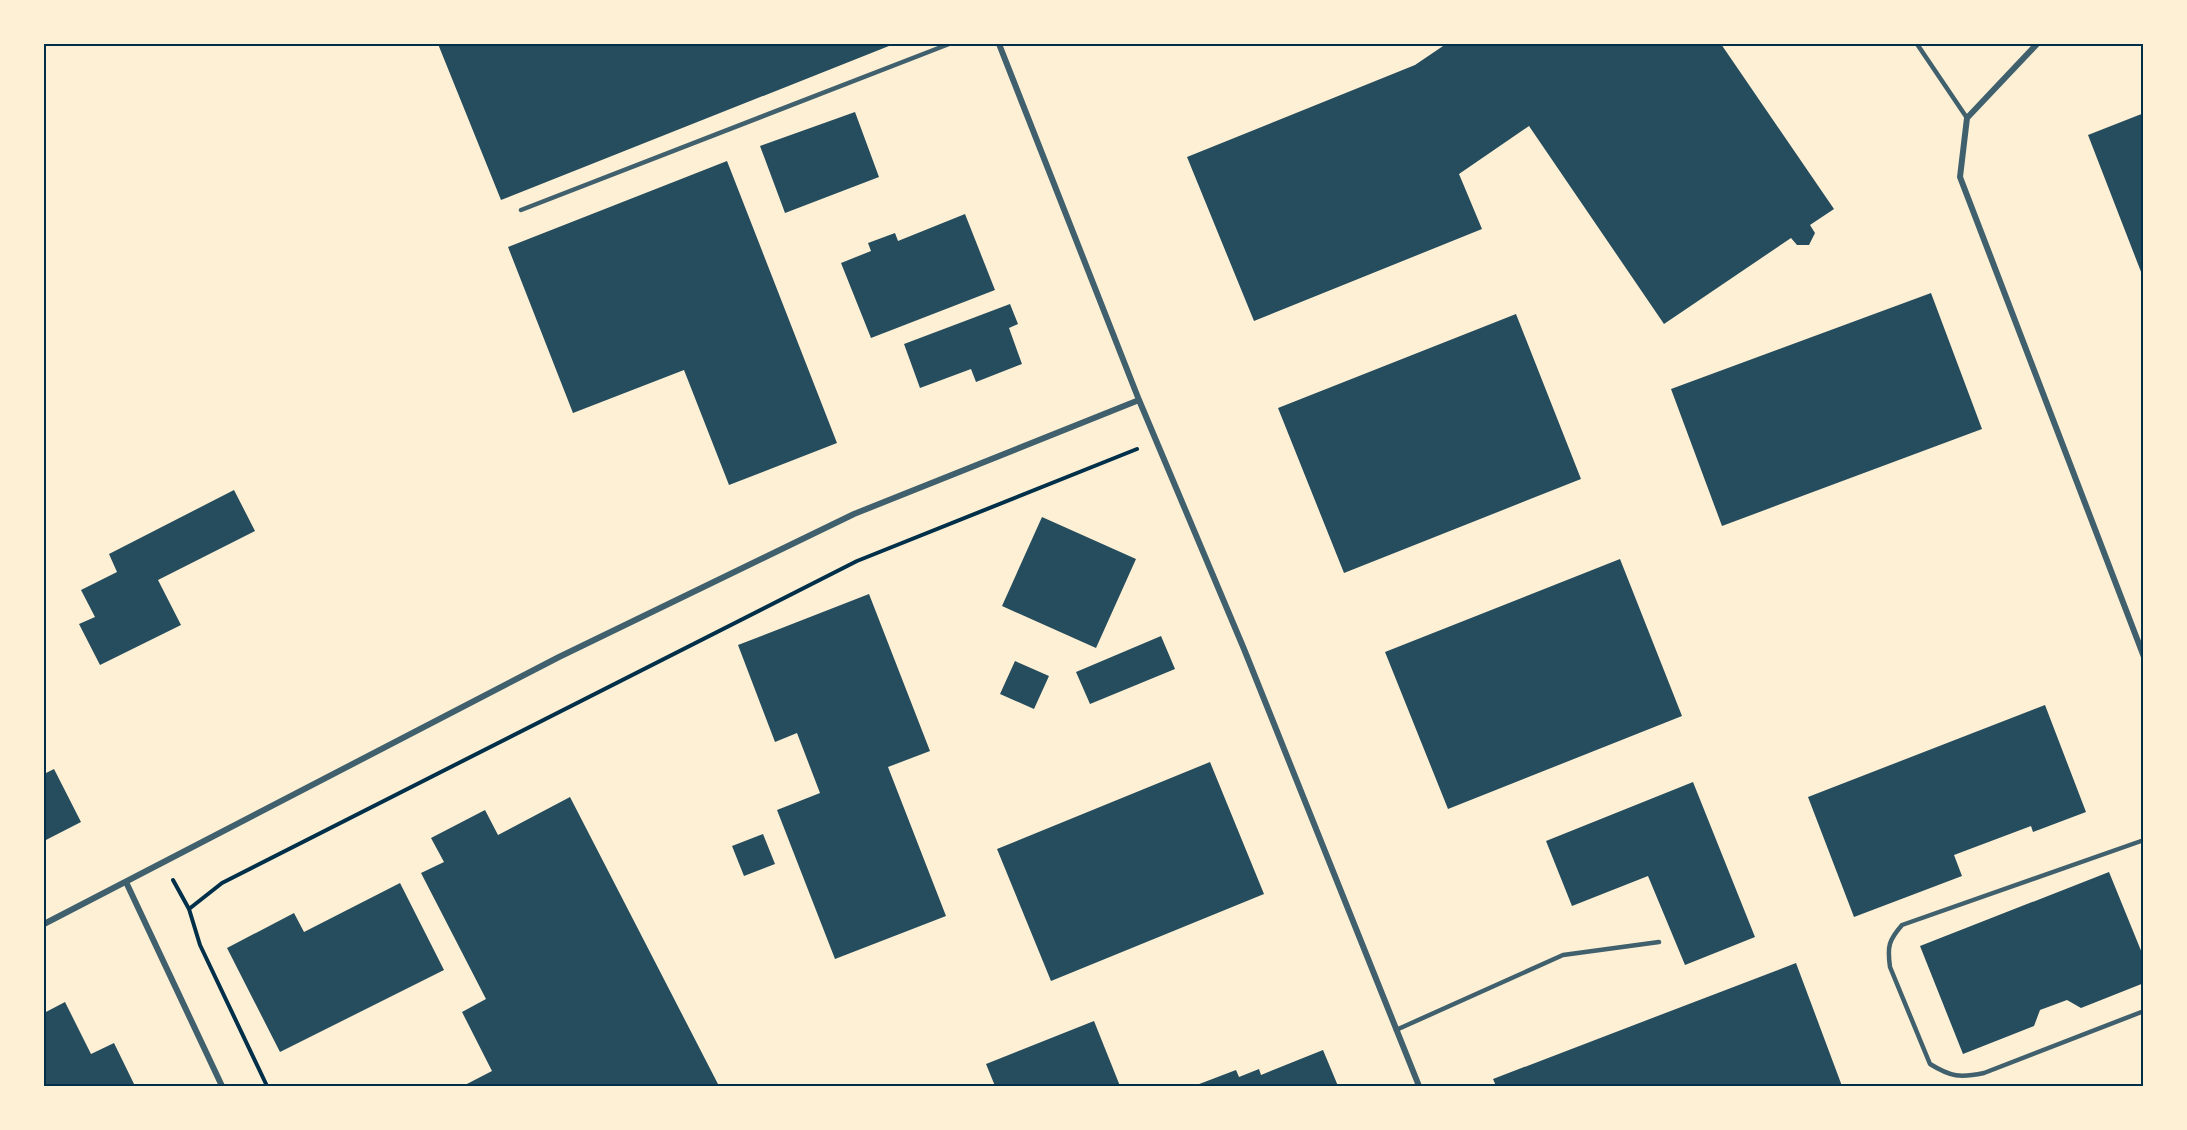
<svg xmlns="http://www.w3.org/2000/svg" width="2187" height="1130" font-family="Cabin,sans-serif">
	<rect width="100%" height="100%" fill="#fdf0d5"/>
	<path fill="#264d5e" d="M438 44H894L501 200Z
		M1446 44H1721L1834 209 1810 225 1815 233 1809 245H1797L1791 238 1664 324 1529 126 1459 174 1482 229 1254 321 1187 157 1415 65Z
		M855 112 879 177 785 213 760 146Z
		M2144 113V277H2143L2088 135Z
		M727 161 837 443 729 485 684 370 573 413 508 247Z
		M965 214 995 290 871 338 841 263 871 251 868 243 895 233 898 241Z
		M1931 293 1982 429 1722 526 1671 389Z
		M1010 304 1018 324 1009 328 1022 364 976 382 971 369 920 388 904 344Z
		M1516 314 1581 479 1344 573 1278 408Z
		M234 490 255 531 158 580 181 625 100 665 79 624 95 617 81 590 117 572 109 554Z
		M1042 517 1136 559 1096 648 1002 606Z
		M1620 559 1682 716 1448 809 1385 652Z
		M869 594 930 751 888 767 946 916 835 959 777 810 820 793 797 733 775 742 738 645Z
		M1161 636 1175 669 1090 704 1076 672Z
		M1015 661 1049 676 1034 709 1000 694Z
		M2045 705 2086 812 2033 832 2031 826 1954 855 1962 876 1854 917 1808 797Z
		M1210 762 1264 894 1051 981 997 849Z
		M54 769 81 822 44 841V774Z
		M1693 782 1755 937 1685 965 1648 876 1572 906 1546 841Z
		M570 797 719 1086H463L492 1071 462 1012 486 999 421 873 444 862 431 838 485 810 498 835Z
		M763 834 775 864 744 876 732 846Z
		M2109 872 2144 958V983L2081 1008 2067 1000 2040 1010 2034 1026 1963 1054 1920 946Z
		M400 883 444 970 280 1052 227 948 294 913 304 932Z
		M1796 963 1842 1086H1496L1493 1079Z
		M65 1002 91 1054 114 1043 135 1086H44V1013Z
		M1094 1021 1120 1086H995L986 1064Z
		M1323 1050 1338 1086H1194L1236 1070 1239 1077 1259 1069 1261 1075Z"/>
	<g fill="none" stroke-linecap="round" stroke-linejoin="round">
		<path stroke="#003049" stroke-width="4" d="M173 880 189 909 200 945 267 1086
			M189 909 222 883 857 561 1137 449"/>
		<path stroke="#3f606c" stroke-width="4.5" d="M1917 44 1967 118
			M521 210 949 44
			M2144 840 1902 925C1889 940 1887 946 1890 967L1930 1064C1951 1077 1960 1078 1984 1073L2144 1011
			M1396 1030 1563 955 1659 942"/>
		<path stroke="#3f606c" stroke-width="6" d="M999 44 1139 400 1244 649 1419 1086
			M2037 44 1967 118 1960 177 2144 657
			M126 882 222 1086
			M44 924 559 657 854 514 1139 400"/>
	</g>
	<rect width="2187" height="1130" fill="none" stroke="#fdf0d5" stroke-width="90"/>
	<rect x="45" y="45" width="2097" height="1040" fill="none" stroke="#003049" stroke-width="2"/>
</svg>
